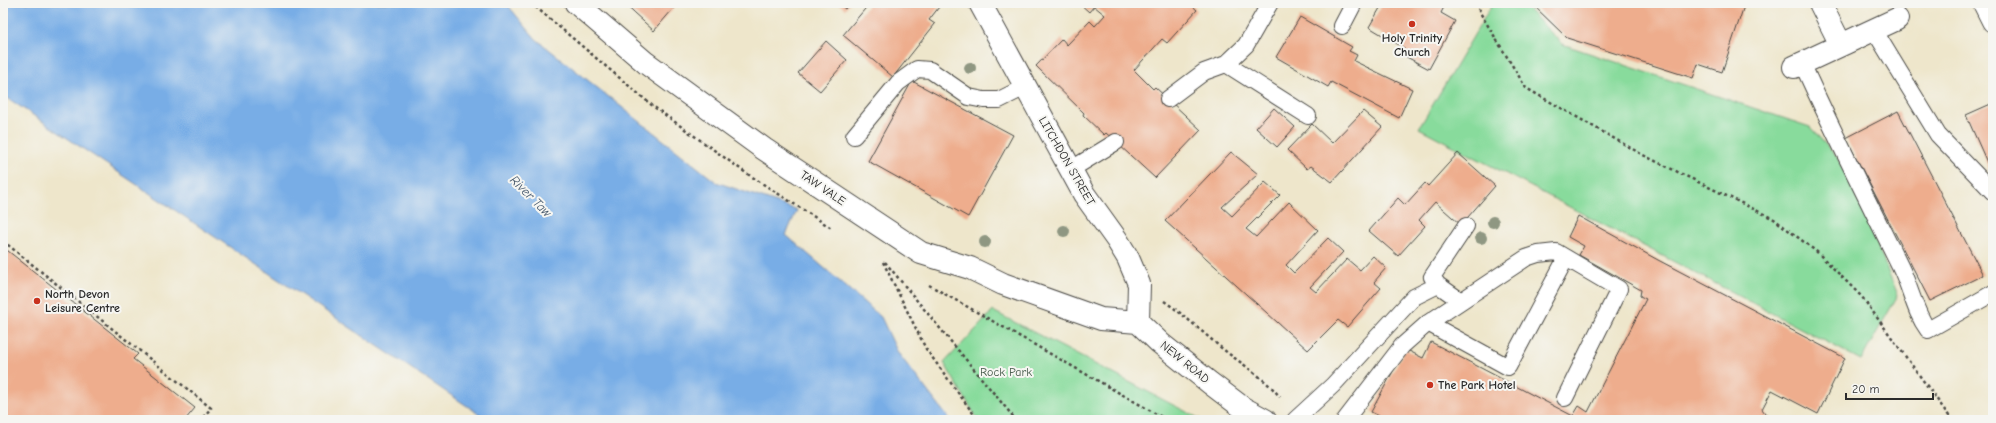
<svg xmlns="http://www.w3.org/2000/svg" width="1996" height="423" font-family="'Comic Neue',sans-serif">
	<rect width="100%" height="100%" fill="#f6f6f2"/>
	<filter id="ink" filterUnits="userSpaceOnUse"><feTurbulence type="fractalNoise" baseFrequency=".025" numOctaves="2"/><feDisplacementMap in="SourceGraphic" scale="8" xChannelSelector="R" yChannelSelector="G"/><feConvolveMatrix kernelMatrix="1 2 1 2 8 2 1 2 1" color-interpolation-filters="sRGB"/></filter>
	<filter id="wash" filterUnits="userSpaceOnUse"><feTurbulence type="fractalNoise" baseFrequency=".012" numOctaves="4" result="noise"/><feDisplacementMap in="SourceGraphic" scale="16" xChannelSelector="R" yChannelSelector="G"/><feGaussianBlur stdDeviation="0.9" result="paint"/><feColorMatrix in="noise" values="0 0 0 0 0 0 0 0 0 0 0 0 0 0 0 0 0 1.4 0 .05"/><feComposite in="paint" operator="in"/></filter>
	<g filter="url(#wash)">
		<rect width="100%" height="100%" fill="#eee6cb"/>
		<path fill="#88db9c" stroke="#5a8364" d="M1493 3H1522L1562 44 1810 127 1837 157 1853 188 1898 295 1861 360 1419 128Z
			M993 311 1202 420H978L944 363Z"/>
		<path fill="#78ade6" stroke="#526c88" d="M3 3H506L536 39 716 182 797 210 786 235 881 317 898 353 950 420H488L3 95Z"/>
		<g id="blocks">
			<path fill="#eead8d" d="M623 3H678L654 31Z
				M838 3H850L845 9Z
				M870 3H936L939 7 929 20 935 24 893 77 843 35Z
				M1079 3H1189L1197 10 1167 43 1162 39 1134 70 1153 89 1155 87 1201 130 1155 178 1106 133 1104 135 1083 115 1084 113 1036 66 1062 39 1067 45 1090 21 1095 26 1105 15 1094 6 1089 12Z
				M1383 3H1446L1441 13 1455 21 1429 69 1401 54 1404 48 1369 27Z
				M1531 3H1745L1722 72 1698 64 1693 78 1567 38Z
				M1300 17 1352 47 1349 51 1357 55 1354 61 1412 89 1399 118 1331 82 1328 87 1276 57Z
				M826 41 847 60 820 91 798 73Z
				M912 81 1013 135 968 217 868 161Z
				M1993 103V176L1966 115Z
				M1274 108 1295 127 1277 147 1256 128Z
				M1363 111 1382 127 1332 182 1311 166 1307 169 1287 150 1312 124 1332 143Z
				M1898 111 1983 275 1930 301 1846 138Z
				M1231 152 1258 174 1222 207 1232 216 1265 182 1280 195 1246 229 1256 237 1289 202 1318 230 1286 265 1294 273 1328 238 1343 252 1310 287 1316 292 1347 259 1360 270 1373 256 1386 268 1374 282 1381 288 1347 327 1338 320 1308 350 1165 221Z
				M1458 153 1495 186 1461 225 1435 202 1419 220 1425 226 1398 256 1369 231 1398 198 1405 205 1425 183 1428 186Z
				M1578 216 1658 260 1845 358 1818 414 1772 390 1762 409 1770 420H1660L1655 417 1653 420H1387L1371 412 1405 349 1423 358 1431 342 1573 416 1579 406 1588 412 1646 299 1640 296 1641 290 1579 255 1584 246 1568 237Z
				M3 247 138 354 133 359 195 408 185 420H3Z"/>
		</g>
	</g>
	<g filter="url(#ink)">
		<use href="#blocks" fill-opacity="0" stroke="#484743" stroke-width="1"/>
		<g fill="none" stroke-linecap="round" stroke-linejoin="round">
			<g stroke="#484743" stroke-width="18">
				<path id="service" d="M1342 26 1354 3
					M1874 30 1938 135 1993 192
					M1802 63C1833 132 1867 199 1900 266 1911 288 1914 311 1928 330L1993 293
					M1226 64 1308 116
					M1168 99 1204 72 1226 64 1246 45 1270 3
					M854 136 898 83 917 69 930 70 969 97 984 100H999L1025 87
					M1070 170 1116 142
					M1438 285 1432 277 1466 226
					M1428 323 1508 367 1566 258
					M1295 420 1333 385 1414 297 1438 285 1461 301
					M1345 420 1402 346 1428 323 1526 258 1538 254 1556 252 1619 289 1565 398"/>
			</g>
			<g stroke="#484743" stroke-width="24">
				<path id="minor" d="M576 3 646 63 764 149 921 253 970 268 1003 284 1101 319 1138 322 1160 343 1210 383 1243 408 1265 420
					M980 3 1084 194 1117 240 1128 258 1139 284 1138 322
					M1820 3 1841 45
					M1984 3 1993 21
					M1794 67 1897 19"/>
			</g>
			<path stroke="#484743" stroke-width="2.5" stroke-dasharray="3 3" stroke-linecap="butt" d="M531 3 654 107 746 173 833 229
				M1482 3 1479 11 1526 88 1643 155 1774 219 1817 252 1862 297 1952 420
				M3 241 211 408 201 420
				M883 262 926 349 978 420
				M885 262 1016 420
				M929 285 1167 420
				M1164 301C1186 316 1204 334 1224 350 1243 365 1265 378 1280 397"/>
			<use href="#service" stroke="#fff" stroke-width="16"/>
			<use href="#minor" stroke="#fff" stroke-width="22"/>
		</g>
		<g fill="#8f9782">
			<circle cx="970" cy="68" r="6"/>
			<circle cx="1493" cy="222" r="6"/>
			<circle cx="1064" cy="231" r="6"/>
			<circle cx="1481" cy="238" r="6"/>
			<circle cx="985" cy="242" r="6"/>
		</g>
	</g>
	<g fill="#c8321e" stroke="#f6f6f2" stroke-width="1.5">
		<circle cx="1412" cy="24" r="4"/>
		<circle cx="37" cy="301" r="4"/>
		<circle cx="1430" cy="385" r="4"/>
	</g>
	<g text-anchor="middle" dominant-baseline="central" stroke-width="4" stroke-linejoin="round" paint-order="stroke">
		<g font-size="12" font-weight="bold" fill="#2b2b2b" stroke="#f6f6f2" text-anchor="start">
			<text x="1412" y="38" text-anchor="middle">Holy Trinity<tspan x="1412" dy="14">Church</tspan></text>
			<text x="45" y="294">North Devon<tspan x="45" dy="14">Leisure Centre</tspan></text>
			<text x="1438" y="385">The Park Hotel</text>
		</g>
		<g font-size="12" fill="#2b2b2b" stroke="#f6f6f2">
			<text transform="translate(1067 161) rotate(60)">LITCHDON STREET</text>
			<text transform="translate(823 188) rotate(34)">TAW VALE</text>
			<text transform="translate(1185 362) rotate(39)">NEW ROAD</text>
		</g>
		<g font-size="12" fill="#425747" stroke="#f6f6f2">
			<text x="1006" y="372">Rock Park</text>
		</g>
		<g font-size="13" font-style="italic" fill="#46586c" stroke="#f6f6f2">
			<text transform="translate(531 196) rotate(45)">River Taw</text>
		</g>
	</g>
	<rect width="1996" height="423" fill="none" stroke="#f6f6f2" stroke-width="16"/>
	<path d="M1846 393v6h87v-6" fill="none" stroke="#2b2b2b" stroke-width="2"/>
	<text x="1852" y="393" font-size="12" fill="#2b2b2b" stroke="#f6f6f2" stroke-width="3" paint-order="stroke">20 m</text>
</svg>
